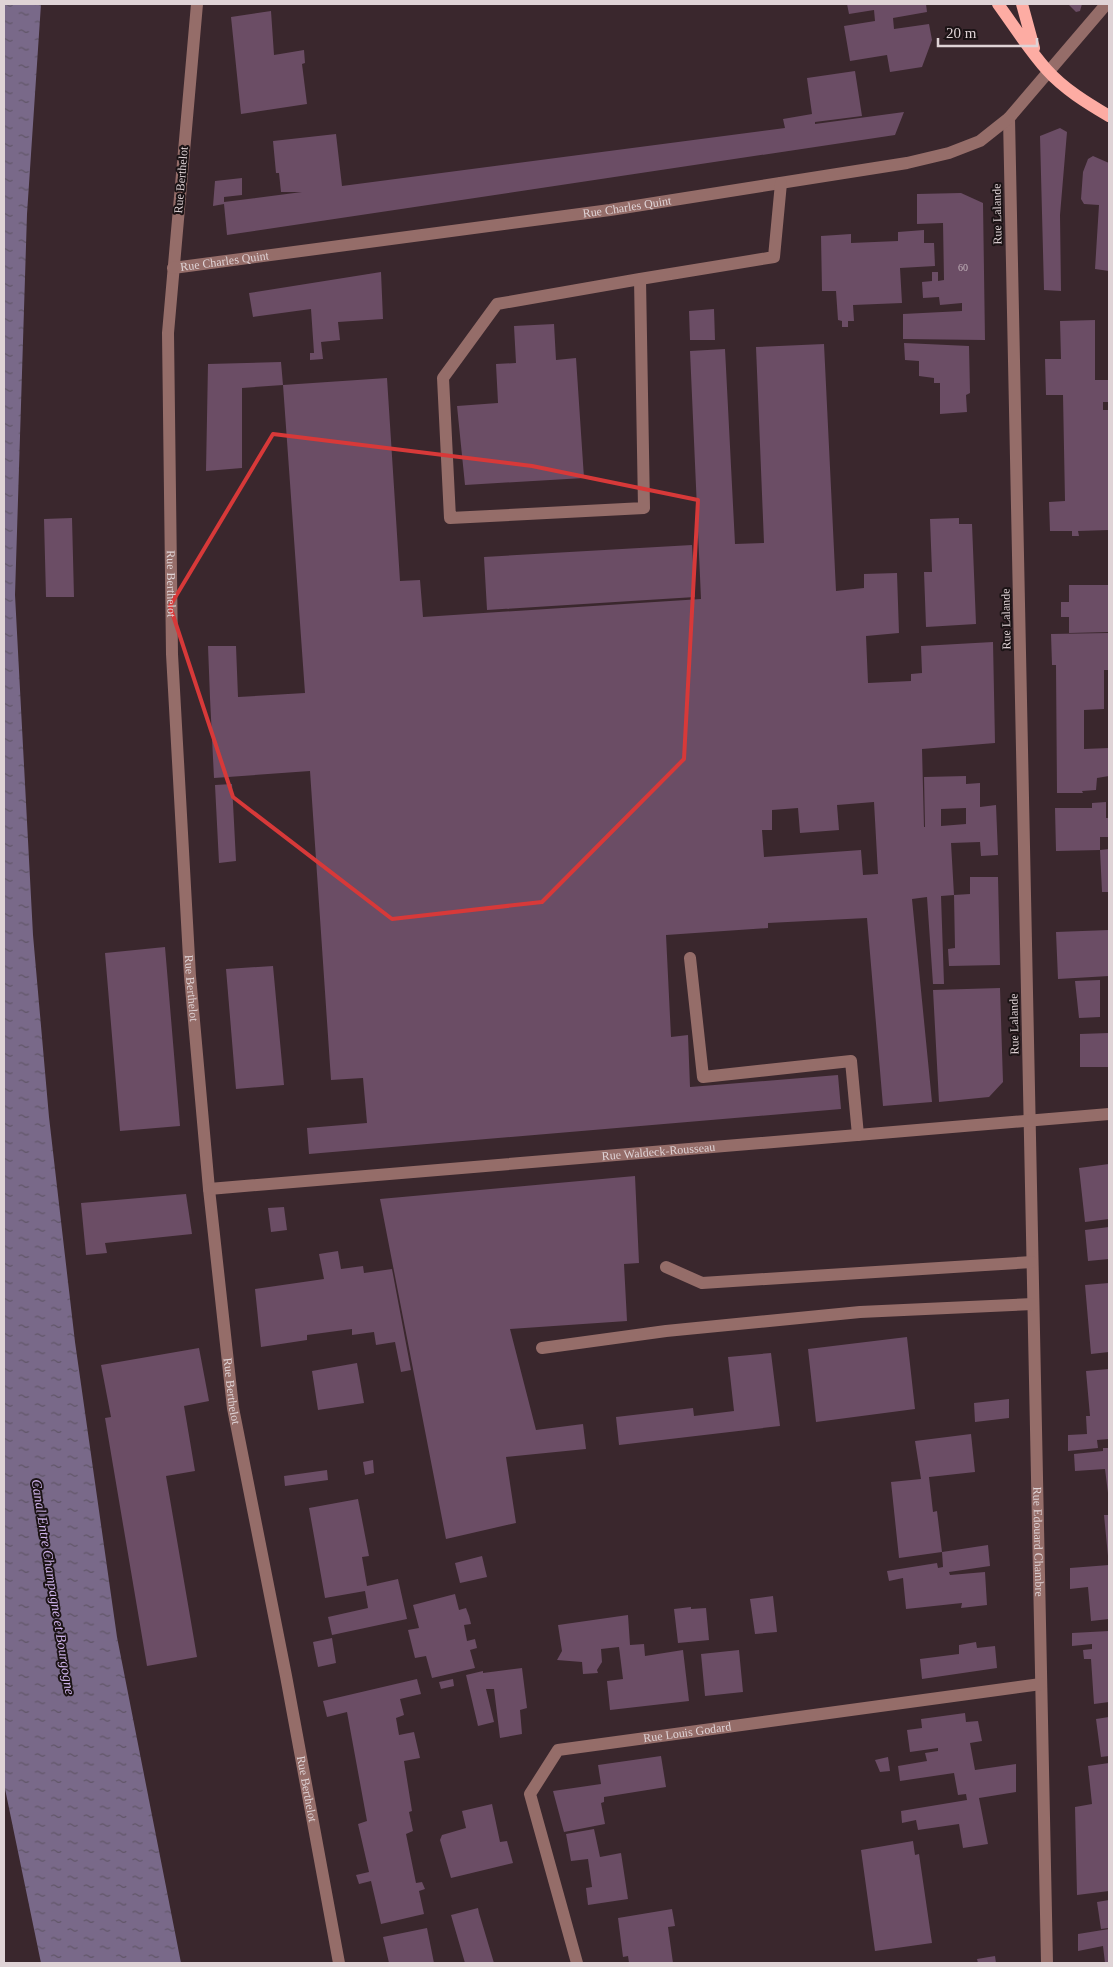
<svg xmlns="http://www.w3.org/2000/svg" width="1113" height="1967" font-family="'Times New Roman',serif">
	<defs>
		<pattern id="water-ripples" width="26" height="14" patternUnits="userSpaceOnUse" patternTransform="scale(1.25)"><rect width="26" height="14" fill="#796989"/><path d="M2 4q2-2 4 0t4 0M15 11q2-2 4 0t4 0" fill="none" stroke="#615668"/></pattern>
	</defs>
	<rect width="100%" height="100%" fill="#3a272d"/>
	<path fill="url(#water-ripples)" d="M4 4H41L27 214 15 595 33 935 49 1117 62 1230 75 1342 117 1637 181 1963H41L4 1784Z"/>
	<path fill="#6b4d65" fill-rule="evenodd" d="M847 4H926L927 12 893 18 894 29 929 24 932 40 922 67 890 72 887 55 850 61 844 26 875 21 874 10 849 14Z
		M1068 4H1082L1080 11 1076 12Z
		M271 11 274 55 304 50 305 63 302 64 307 104 241 114 231 17Z
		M855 71 862 116 815 122V124L904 112 895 135 227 235 224 204 213 206 215 181 242 178V195L224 197V202L302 192H281L279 173H276L273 141 336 134 342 186 785 128 783 119 812 114 807 78Z
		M1060 128 1067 132 1060 215 1061 291 1044 290 1040 136Z
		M1093 156 1109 163V271L1095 269 1099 205 1084 204 1081 199 1083 172 1088 159Z
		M961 193 983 203 985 340 903 339V314L962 311V303L940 305 939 297 923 298 922 282 932 281V272H938V281L944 280 943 223 917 224V194Z
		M924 230V243H934L935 266 900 268 902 303 853 305 854 321H848V327H842V321L838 320 836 291H822L821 236 851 234V243L898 241V232Z
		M381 272 383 319 338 322 340 340 321 342 323 359 310 360V353H314L311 309 253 317 249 293Z
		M714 309 715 340H690L689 311Z
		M1095 320V380H1109V402H1103V410H1109V530L1078 531 1079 536H1072V531H1050L1049 502 1065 501 1063 395H1046L1045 359H1061L1060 321Z
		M554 324 556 360 576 358 584 478 465 485 457 406 498 403 496 364 516 363 514 326Z
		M904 343 969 346 970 393 966 395 967 412 940 414V383H934V378L919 376V361L905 360Z
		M824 344 836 591 864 588V574L897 573 899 633 866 636 868 683 911 681V674L922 673 921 646 993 642 995 743 922 749 924 827H925L924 777 966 776V784L980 783V807L996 805 998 855 981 856 980 842 951 843 954 895 941 896 944 984H933L927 897 912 899 932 1102 883 1106 867 918 768 923V928L666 935 671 1037 688 1035 690 1087 838 1075 841 1109 309 1154 307 1128 367 1123 363 1078 331 1080 310 771 214 778 210 698 208 646H236L238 697 305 693 283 385 387 378 400 581 420 580 423 617 701 599 690 351 725 349 735 544 764 543 756 347ZM874 802 878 874 863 875 861 850 764 857 762 830H772V810L798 808 800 833 839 830 837 805ZM966 808V824L941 826V809Z
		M281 362 283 385 242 388V468L206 471 208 364Z
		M72 518 74 597H46L44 519Z
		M959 518V524H972L976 624 926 627 924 572H932L930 519Z
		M692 545 695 597 487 610 484 557Z
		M1069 585H1109V632L1069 633V617H1061V602H1069Z
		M1109 633V670H1104V709L1084 710V749L1109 748V776L1097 778 1096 790 1082 791 1083 793H1057L1056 665H1052L1051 634Z
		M232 784 236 861 219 863 215 785Z
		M1106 802V818H1109V837H1100V850L1056 851 1055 808H1092V803Z
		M1109 849V892H1102L1100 850Z
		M970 877H998L1000 965 949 966 948 949 955 948 954 895 970 894Z
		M1109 930V976L1058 979 1056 932Z
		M165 947 180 1126 120 1131 105 953Z
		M273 966 284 1085 236 1089 226 969Z
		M1100 980V1017L1079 1018 1075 981Z
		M1000 988 1003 1082 989 1097 939 1102 933 990Z
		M1109 1033V1067H1080V1034Z
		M1109 1164V1219L1085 1222 1079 1168Z
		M635 1176 639 1263 624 1264 627 1321 510 1329 536 1430 583 1424 586 1449 506 1457 516 1523 446 1539 380 1199Z
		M186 1194 192 1234 105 1243 107 1253 86 1255 81 1203Z
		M284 1207 287 1230 271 1232 268 1208Z
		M1109 1227V1259L1088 1261 1085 1230Z
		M338 1251 341 1269 363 1266 364 1273 392 1269 411 1370 401 1372 395 1342 376 1345 374 1332 352 1335V1329L307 1335V1340L261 1347 255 1289 324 1279 319 1254Z
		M1109 1283V1352L1091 1354 1085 1285Z
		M907 1337 915 1409 816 1422 808 1349Z
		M199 1348 209 1401 184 1406 195 1471 166 1476 197 1657 147 1666 105 1418 111 1417 101 1365Z
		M771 1353 780 1426 619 1445 616 1417 693 1408 694 1416 734 1411 728 1357Z
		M357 1363 364 1403 318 1410 312 1371Z
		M1109 1369V1439L1097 1440 1098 1448 1068 1451V1435L1087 1434 1086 1416H1090L1086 1371Z
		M1009 1399V1418L975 1422 974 1403Z
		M971 1434 975 1472 929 1477 933 1512 937 1511 942 1552 899 1558 891 1482 921 1479 915 1441Z
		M1103 1448H1109V1501L1105 1469 1075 1471 1074 1454 1103 1451Z
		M373 1460 374 1473 365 1475 363 1462Z
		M327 1470 328 1480 285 1486 284 1476Z
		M358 1499 369 1556 362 1557 367 1586 398 1579 407 1619 332 1635 328 1617 368 1608 365 1591 325 1598 309 1508Z
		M1104 1515H1109V1556H1108Z
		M988 1545 990 1566 949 1572 950 1575 985 1572 987 1605 961 1608 962 1603 906 1609 903 1578 889 1581 887 1571 937 1563 938 1568 943 1567 942 1552Z
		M482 1556 487 1577 460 1583 455 1563Z
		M1109 1565V1619L1091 1621 1088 1587 1070 1589V1568Z
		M455 1594 459 1610 466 1608 469 1616 471 1624 464 1625 467 1641 475 1639 477 1648 470 1650 475 1668 432 1678 426 1656 415 1658 408 1630 419 1628 413 1605Z
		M773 1596 777 1632 755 1634 750 1599Z
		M691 1607V1609L706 1608 709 1640 678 1643 674 1609Z
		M628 1615 630 1645 644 1644 645 1656 683 1650 689 1701 610 1710 607 1681 623 1679 619 1647 601 1649 602 1662 597 1670 598 1673 583 1674 582 1662 557 1660 562 1651 558 1625Z
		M1109 1631V1702L1094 1704 1091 1659H1084L1083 1650 1092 1649V1644L1072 1646V1633Z
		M332 1638 336 1663 318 1667 313 1642Z
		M976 1642 977 1648 995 1646 997 1668 922 1679 920 1659 959 1654V1645Z
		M739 1650 743 1692 705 1696 701 1654Z
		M522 1668 527 1708 520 1710 522 1734 500 1738 494 1689H486L494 1722 478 1726 466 1675 483 1671V1673Z
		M417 1679 421 1694 400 1699 404 1715 396 1718 399 1735 414 1732 420 1758 404 1761 412 1811 409 1812 413 1831 406 1834 416 1883 422 1882 425 1889 419 1891 424 1914 381 1924 371 1881 359 1884 356 1875 369 1872 358 1824 367 1821 347 1712 327 1717 323 1701Z
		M453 1679 454 1686 441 1689 439 1682Z
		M965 1713 966 1722 978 1721 982 1741 970 1743 975 1770 1016 1764V1792L979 1798 988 1844 963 1848 959 1824 918 1830 916 1820 902 1823 901 1811 967 1800 966 1794 958 1795 954 1773 900 1781 898 1766 927 1761 925 1753 938 1751V1748L910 1752 907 1730 922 1728 921 1719Z
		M1109 1717V1756L1101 1757 1096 1719Z
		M661 1756 666 1787 604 1797V1802L601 1803 605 1824 564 1832 553 1791 601 1784 598 1765Z
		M888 1757 890 1771 880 1772 875 1760Z
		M1109 1763V1891L1077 1895 1075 1807 1092 1804 1088 1766Z
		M492 1804 500 1842 507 1841 513 1863 451 1878 440 1840 442 1835 466 1828 462 1811Z
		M594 1829 600 1857 621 1853 628 1899 588 1905 586 1888 592 1887 588 1859 571 1861 566 1834Z
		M913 1841 915 1855 919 1854 932 1943 875 1951 861 1850Z
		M1109 1900V1928L1101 1929 1097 1902Z
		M478 1908 479 1913 494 1963H465L453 1922 451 1915Z
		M672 1909 675 1926 668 1927 673 1963H629L628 1956 623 1957 618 1918Z
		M427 1928 434 1963H389L383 1937Z
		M1109 1929V1963H1105L1103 1946 1078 1951V1934Z
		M995 1956 996 1963H978L977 1959Z"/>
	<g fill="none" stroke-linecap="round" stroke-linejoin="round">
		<g stroke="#956d69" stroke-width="12">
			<path id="s1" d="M197 4 168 333 172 654 190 976 209 1189 233 1408 286 1676 339 1963"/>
			<path id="s2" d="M1009 118 1047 1963"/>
			<path id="s3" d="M173 268 610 210 907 163 949 153 980 141 1009 118 1103 8 1104 4"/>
			<path d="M640 279 497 304 443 378 450 518 644 508 640 279 774 257 781 183"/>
			<path d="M690 958 703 1077 851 1061 858 1135"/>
			<path id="s4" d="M209 1189 1109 1114"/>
			<path d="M666 1267 702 1283 1032 1262"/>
			<path d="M542 1348 666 1331 860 1312 1033 1304"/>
			<path id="s5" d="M577 1963 530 1794 558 1750 1041 1684"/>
		</g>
		<path stroke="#fdaca3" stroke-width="12" d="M998 4C1014 26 1029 50 1047 70 1064 89 1087 103 1109 116
			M1022 4 1034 48"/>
	</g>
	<path fill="none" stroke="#d73939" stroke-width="4" stroke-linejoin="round" d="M273 434 532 466 698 500 684 759 542 902 392 919 233 797 170 606Z"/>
	<g text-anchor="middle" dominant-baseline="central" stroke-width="4" stroke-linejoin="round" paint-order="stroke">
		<g font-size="10" fill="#c2b2ba">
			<text x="963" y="267">60</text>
		</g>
		<g font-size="12" fill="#dfd3d6" stroke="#1b1315">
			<text transform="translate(181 180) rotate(-85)">Rue Berthelot</text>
			<text stroke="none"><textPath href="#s3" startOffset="458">Rue Charles Quint</textPath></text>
			<text transform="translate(997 214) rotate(-91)">Rue Lalande</text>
			<text stroke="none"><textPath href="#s3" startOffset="52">Rue Charles Quint</textPath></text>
			<text stroke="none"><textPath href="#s1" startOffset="581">Rue Berthelot</textPath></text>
			<text transform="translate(1006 619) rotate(-91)">Rue Lalande</text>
			<text stroke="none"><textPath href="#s1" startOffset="986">Rue Berthelot</textPath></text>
			<text transform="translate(1014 1024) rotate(-91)">Rue Lalande</text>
			<text stroke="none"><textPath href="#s4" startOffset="451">Rue Waldeck-Rousseau</textPath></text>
			<text stroke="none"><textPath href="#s1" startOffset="1391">Rue Berthelot</textPath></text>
			<text stroke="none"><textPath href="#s2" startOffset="1424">Rue Edouard Chambre</textPath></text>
			<text stroke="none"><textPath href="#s5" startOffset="358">Rue Louis Godard</textPath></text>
			<text stroke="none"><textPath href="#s1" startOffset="1796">Rue Berthelot</textPath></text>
		</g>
		<g font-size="14" font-style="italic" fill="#cfb3eb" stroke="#1b1315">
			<text transform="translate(53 1587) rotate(81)">Canal Entre Champagne et Bourgogne</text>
		</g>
	</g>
	<rect width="1113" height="1967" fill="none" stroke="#dfd3d6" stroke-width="10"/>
	<path d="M938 38v8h99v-8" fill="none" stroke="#dfd3d6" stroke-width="2.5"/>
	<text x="946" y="38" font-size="15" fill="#dfd3d6" stroke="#1b1315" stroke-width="4" paint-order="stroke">20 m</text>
</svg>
